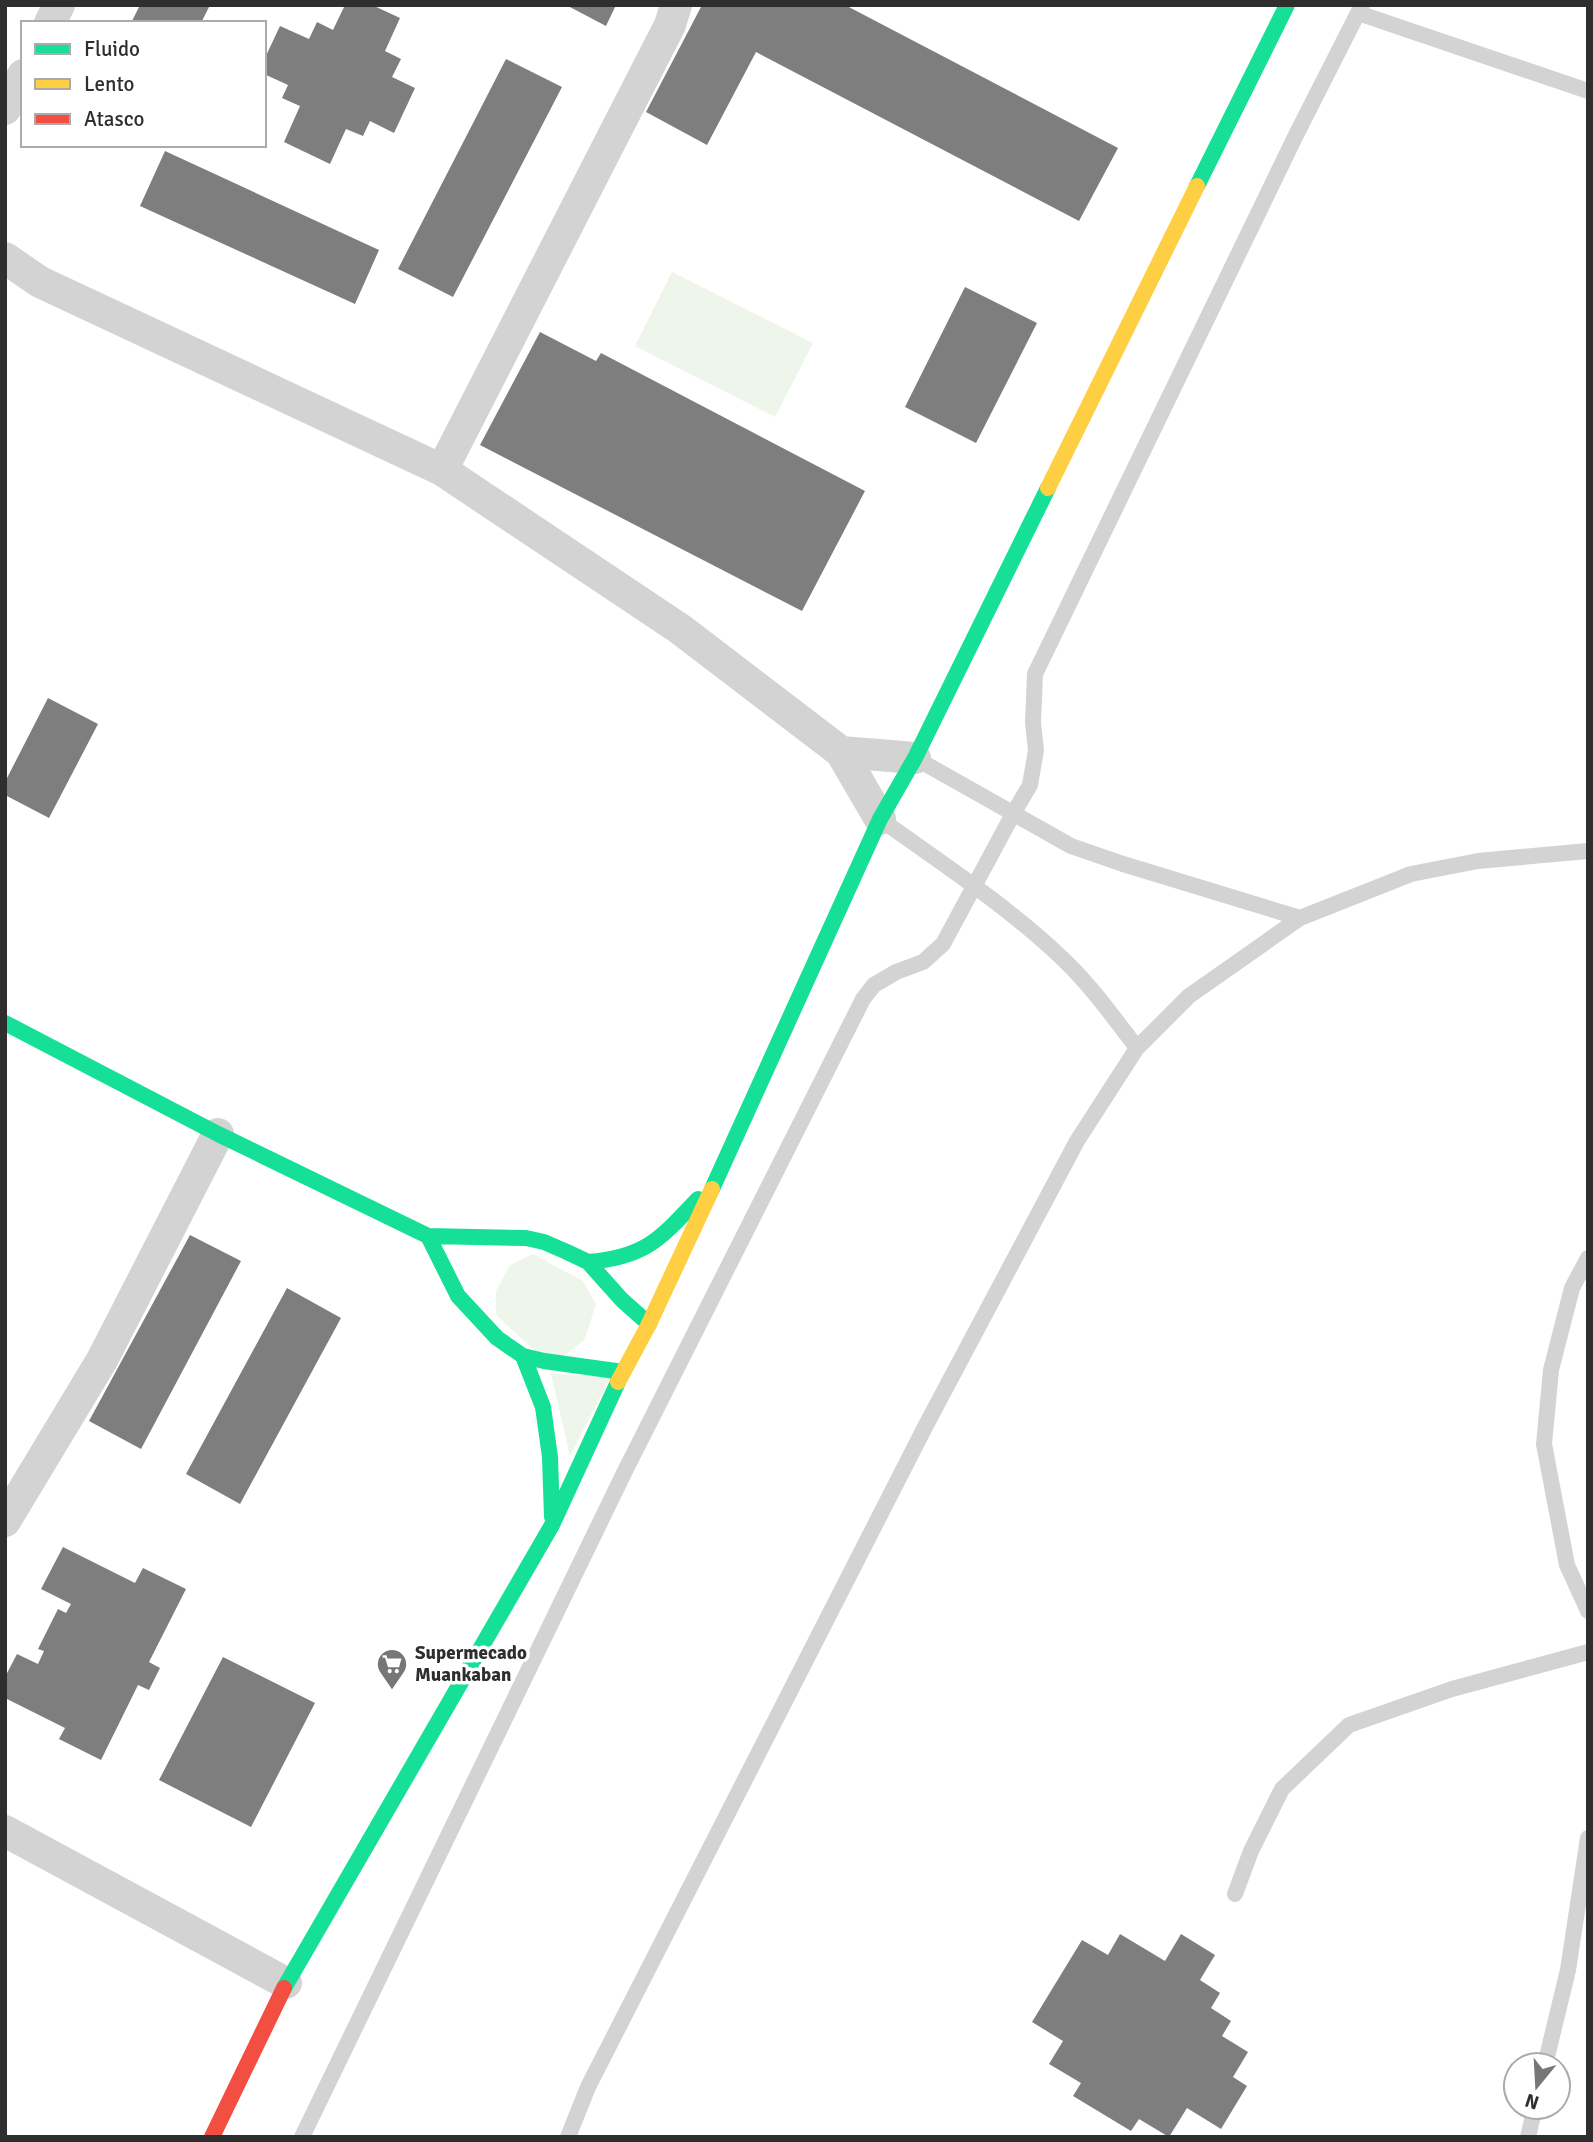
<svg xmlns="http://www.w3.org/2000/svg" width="1593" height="2142" font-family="Signika,sans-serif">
	<rect width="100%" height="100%" fill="#fff"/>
	<path fill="#eef5eb" d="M672 272 813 343 775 417 635 346Z
		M533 1254 583 1281 596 1304 585 1339 563 1357H542L496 1315V1291L510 1265Z
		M551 1374 611 1376 570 1456Z"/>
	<path fill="#7e7e7e" d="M140 5H210L201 23H131Z
		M345 5H372L400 18 385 51 401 59 392 77 415 88 394 133 370 121 363 136 346 129 330 164 284 142 300 106 282 98 288 85 264 74V60L280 26 309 39 317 22 333 30Z
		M566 5H616L606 26Z
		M702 5H845L1118 148 1079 221 756 52 707 145 646 112Z
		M506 59 562 87 453 297 398 269Z
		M165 151 379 250 355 304 140 206Z
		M965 287 1037 323 976 443 905 407Z
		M540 332 596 361 601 353 865 491 802 611 480 445Z
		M48 698 98 724 49 818 5 795V782Z
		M190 1235 241 1261 141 1449 89 1421Z
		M287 1288 341 1318 240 1504 186 1474Z
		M63 1547 135 1583 143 1568 186 1589 149 1662 160 1668 149 1690 138 1685 101 1760 59 1739 65 1728 5 1698V1677L17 1654 38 1664 44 1651 38 1649 58 1609 66 1613 71 1604 41 1589Z
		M223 1657 315 1703 251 1827 159 1780Z
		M1120 1934 1165 1961 1181 1934 1215 1955 1200 1980 1220 1993 1211 2008 1231 2021 1222 2036 1248 2052 1233 2077 1247 2086 1221 2129 1187 2108 1169 2137 1139 2119 1131 2131 1073 2096 1081 2083 1049 2064 1063 2041 1032 2022 1082 1940 1108 1955Z"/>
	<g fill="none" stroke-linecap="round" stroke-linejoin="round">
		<path stroke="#d3d3d3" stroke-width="16" d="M1358 13 1588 91
			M915 758 1071 846 1123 864 1300 918
			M880 819C943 864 1009 907 1065 961 1092 987 1114 1018 1137 1048
			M1588 1258 1572 1288 1551 1370 1544 1444 1567 1565 1588 1611
			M1235 1894 1251 1851 1282 1789 1349 1725 1452 1689 1588 1652
			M1545 2065 1568 1970 1588 1838
			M302 2137 624 1473 854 1017 863 999 874 985 896 972 923 962 943 944 1013 814 1030 785 1036 750 1033 723 1035 674 1296 135 1362 5
			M568 2137 588 2087 925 1427 1077 1141 1137 1048 1189 996 1300 918 1411 874 1478 861 1588 851
			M1528 2137 1535 2107"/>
		<path stroke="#d3d3d3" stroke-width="32" d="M50 23 59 5
			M5 109 23 75
			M5 258 40 282 442 470 680 629 841 752 880 819
			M442 470 670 25 676 5
			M841 752 915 758
			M5 1521 102 1360 218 1134
			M5 1831 286 1983"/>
		<path stroke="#16e098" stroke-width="16" d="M1197 186 1287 5
			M5 1023 218 1134 428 1236 526 1238 544 1242 567 1252 588 1262 622 1300 649 1324
			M712 1189 880 819 915 758 1048 488
			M428 1236 458 1296 497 1338 523 1356 544 1361 623 1372
			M588 1262C646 1257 660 1239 698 1199
			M523 1356 543 1407 550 1457 552 1517
			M284 1988 552 1525 618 1382"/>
		<path stroke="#ffcf43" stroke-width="16" d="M1048 488 1197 186
			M618 1382 649 1324 712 1189"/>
		<path stroke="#f24e42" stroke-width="16" d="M212 2137 284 1988"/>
	</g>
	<defs>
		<g id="supermarket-pin" transform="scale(1.575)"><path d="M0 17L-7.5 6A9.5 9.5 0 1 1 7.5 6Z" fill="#777" stroke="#fff"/><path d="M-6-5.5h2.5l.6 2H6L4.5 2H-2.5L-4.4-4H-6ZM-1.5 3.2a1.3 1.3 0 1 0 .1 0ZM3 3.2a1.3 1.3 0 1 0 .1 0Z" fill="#fff"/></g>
	</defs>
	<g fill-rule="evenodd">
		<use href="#supermarket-pin" x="392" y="1664"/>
	</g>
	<g text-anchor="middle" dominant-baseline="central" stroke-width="7" stroke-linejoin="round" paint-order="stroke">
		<g font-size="19" font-weight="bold" fill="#2e2e2e" stroke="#fff" text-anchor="start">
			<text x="415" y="1653">Supermecado<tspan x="415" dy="22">Muankaban</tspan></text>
		</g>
	</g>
	<rect width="1593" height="2142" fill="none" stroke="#2e2e2e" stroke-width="14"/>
	<rect x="21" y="21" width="245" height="126" fill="#ffffff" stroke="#ababab" stroke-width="2"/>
	<rect x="35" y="44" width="35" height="10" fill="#16e098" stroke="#ababab" stroke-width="2"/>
	<text x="84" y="56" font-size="21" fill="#2e2e2e">Fluido</text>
	<rect x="35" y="79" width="35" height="10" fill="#ffcf43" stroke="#ababab" stroke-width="2"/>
	<text x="84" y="91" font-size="21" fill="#2e2e2e">Lento</text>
	<rect x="35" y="114" width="35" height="10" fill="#f24e42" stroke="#ababab" stroke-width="2"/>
	<text x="84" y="126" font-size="21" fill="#2e2e2e">Atasco</text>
	<g transform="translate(1537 2086) rotate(198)"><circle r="33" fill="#ffffff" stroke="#ababab" stroke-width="2"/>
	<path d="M0-5L12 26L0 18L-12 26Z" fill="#777777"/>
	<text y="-10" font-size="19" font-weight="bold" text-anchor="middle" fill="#2e2e2e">N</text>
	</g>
</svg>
